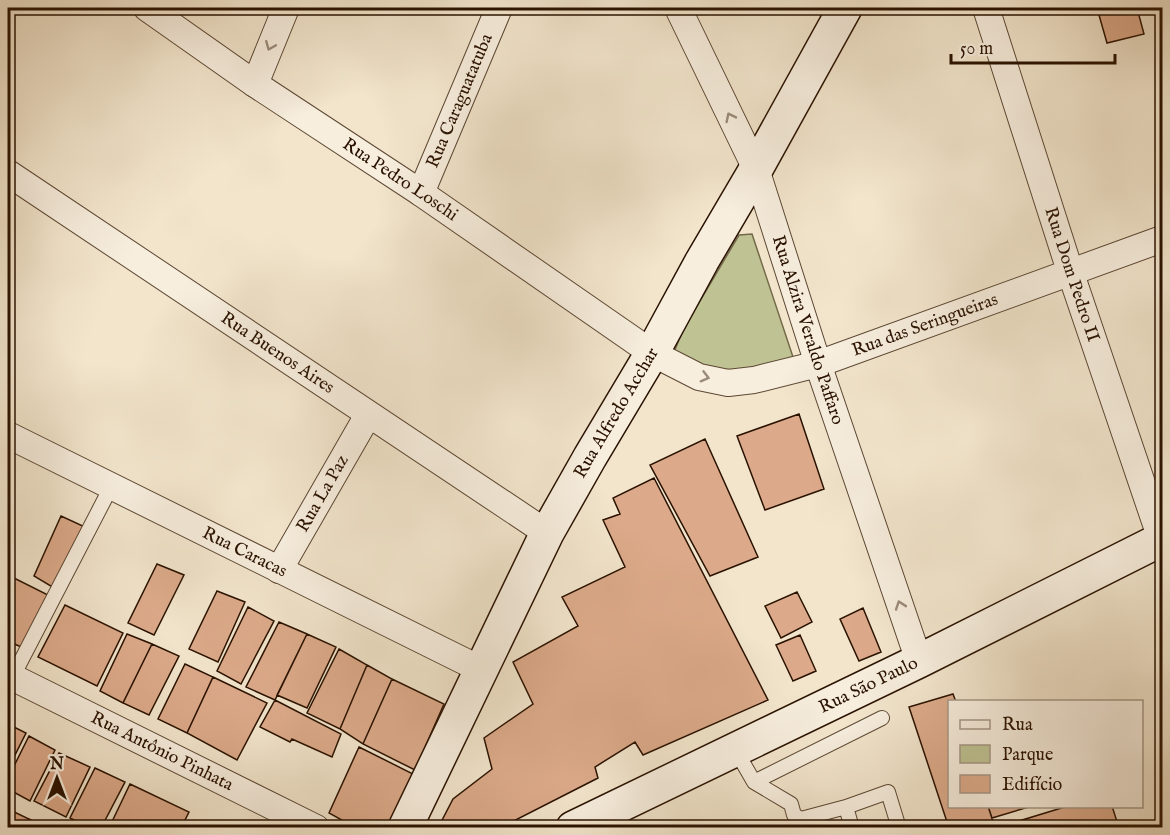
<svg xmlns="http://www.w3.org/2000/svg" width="1170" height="835" font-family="'IM FELL English',serif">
	<rect width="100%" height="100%" fill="#f2e5cc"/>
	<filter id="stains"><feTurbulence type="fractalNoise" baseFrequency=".00333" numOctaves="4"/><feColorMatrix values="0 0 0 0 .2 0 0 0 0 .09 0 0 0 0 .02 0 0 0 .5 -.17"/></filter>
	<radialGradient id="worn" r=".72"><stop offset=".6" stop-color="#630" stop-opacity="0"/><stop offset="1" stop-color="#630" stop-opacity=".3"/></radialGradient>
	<path fill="#bfc394" stroke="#746a4a" stroke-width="1.5" d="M752 234 793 357C760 371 727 383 693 365 687 362 680 356 674 352L684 328 739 235Z"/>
	<path fill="#dcaa8a" stroke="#2a1200" stroke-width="1.5" d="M1097 8H1137L1144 34 1107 43Z
		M799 414 824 489 765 510 737 436Z
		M705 439 758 557 710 576 650 465Z
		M654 478 768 700 643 755 635 742 595 767 598 778 500 828H438L453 799 492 769 484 738 533 704 513 662 578 626 562 597 625 567 603 520 620 514 613 498Z
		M61 516 85 527 54 588 34 576Z
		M157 564 184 575 154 635 128 623Z
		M8 575 48 595 21 647 8 641Z
		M217 591 245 602 218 662 189 649Z
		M797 592 812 622 781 638 765 606Z
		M65 605 123 633 97 686 38 657Z
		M248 607 274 621 241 684 217 671Z
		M863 608 881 652 859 661 840 619Z
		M279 622 307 634 275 700 246 687Z
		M127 634 152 644 123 703 100 691Z
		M307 634 336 647 307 708 277 695Z
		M800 635 816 671 793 681 776 645Z
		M152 644 179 656 149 715 123 703Z
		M339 649 367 665 340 729 307 713Z
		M185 664 213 677 187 733 158 719Z
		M367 665 392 679 363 744 340 729Z
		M213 677 267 703 237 760 187 733Z
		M392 679 444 704 415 770 363 744Z
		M953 694 956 702H950V806H988L995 828H949L909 707Z
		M275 700 341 734 332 757 292 739 290 742 260 727Z
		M8 724 26 733 8 769Z
		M29 736 55 750 30 801 8 789V778Z
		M359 747 413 774 390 821 374 828H356L329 813Z
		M59 753 90 767 66 817 34 801Z
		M95 768 125 782 101 828H90L70 818Z
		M130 784 189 812 181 828H109Z
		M988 806H1032L992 818Z
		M1068 806H1112L1119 828H996Z
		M8 809 29 819 24 828H8Z
		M29 819 46 828H24Z"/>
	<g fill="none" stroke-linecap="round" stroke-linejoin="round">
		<g stroke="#5c4733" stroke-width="16">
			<path id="lane" d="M10 682 111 487
				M735 749 754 782 791 804 794 815 801 819 846 807 888 792 899 828
				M754 782 882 718
				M846 807 852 828"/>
		</g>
		<g stroke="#5c4733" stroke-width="28">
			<g id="street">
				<path id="s1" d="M147 8 255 84 421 193 652 353 699 377 728 383 754 380 818 364 1162 239"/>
				<path id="s2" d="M678 8 756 169 818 364 919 661"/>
				<path id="s3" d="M986 8 1070 271 1162 542"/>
				<path d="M255 84 286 8"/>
				<path id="s4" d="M8 173 547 533"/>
				<path id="s5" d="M421 193 499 8"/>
				<path id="s6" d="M8 435 480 669"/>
				<path id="s7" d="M279 570 368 415"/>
				<path id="s8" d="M8 675 316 828"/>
			</g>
		</g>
		<g stroke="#2a1200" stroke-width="36">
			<g id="secondary">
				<path id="s9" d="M405 828 547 533 590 457 652 353 702 261 756 169 845 8"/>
				<path id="s10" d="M573 828 919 661 1162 539"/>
			</g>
		</g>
		<use href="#lane" stroke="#f7eede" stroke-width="14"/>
		<use href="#street" stroke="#f7eede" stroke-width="26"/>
		<use href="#secondary" stroke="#f7eede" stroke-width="33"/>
	</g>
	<defs><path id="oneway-chevron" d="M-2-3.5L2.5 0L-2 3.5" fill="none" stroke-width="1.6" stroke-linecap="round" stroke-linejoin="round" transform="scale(1.5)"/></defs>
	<g stroke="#9b8b7a">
		<use href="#oneway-chevron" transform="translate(270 46) rotate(112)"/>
		<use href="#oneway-chevron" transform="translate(730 117) rotate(-116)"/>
		<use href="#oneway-chevron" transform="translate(705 377) rotate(15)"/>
		<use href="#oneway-chevron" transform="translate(900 605) rotate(-109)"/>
	</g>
	<g text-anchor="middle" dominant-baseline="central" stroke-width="5" stroke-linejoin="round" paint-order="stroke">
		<g font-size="18" fill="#2a1200" stroke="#f7eede">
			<text stroke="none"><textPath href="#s5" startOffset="100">Rua Caraguatatuba</textPath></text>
			<text stroke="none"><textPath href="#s1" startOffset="306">Rua Pedro Loschi</textPath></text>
			<text stroke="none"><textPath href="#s3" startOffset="280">Rua Dom Pedro II</textPath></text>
			<text stroke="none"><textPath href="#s1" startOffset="900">Rua das Seringueiras</textPath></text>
			<text stroke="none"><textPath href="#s2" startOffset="348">Rua Alzira Veraldo Paffaro</textPath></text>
			<text stroke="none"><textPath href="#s4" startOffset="324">Rua Buenos Aires</textPath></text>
			<text stroke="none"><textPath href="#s9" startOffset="466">Rua Alfredo Acchar</textPath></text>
			<text stroke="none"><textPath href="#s7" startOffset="88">Rua La Paz</textPath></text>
			<text stroke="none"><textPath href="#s6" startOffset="264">Rua Caracas</textPath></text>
			<text stroke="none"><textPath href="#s10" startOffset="328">Rua São Paulo</textPath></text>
			<text stroke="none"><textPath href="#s8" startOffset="172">Rua Antônio Pinhata</textPath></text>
		</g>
	</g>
	<rect width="1170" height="835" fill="none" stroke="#f2e5cc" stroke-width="30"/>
	<rect x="9" y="9" width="1152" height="817" fill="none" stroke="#2a1200" stroke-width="3"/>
	<rect x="15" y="15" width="1140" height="805" fill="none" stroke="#2a1200" stroke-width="1.5"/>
	<rect x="948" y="700" width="195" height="108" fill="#f7eede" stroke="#a59685" stroke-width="1.5"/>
	<rect x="960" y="720" width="30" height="9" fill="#f7eede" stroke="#a59685" stroke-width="1.5"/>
	<text x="1002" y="730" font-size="18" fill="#2a1200">Rua</text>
	<rect x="960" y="745" width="30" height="18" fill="#bfc394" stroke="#a59685" stroke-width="1.5"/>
	<text x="1002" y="760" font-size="18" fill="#2a1200">Parque</text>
	<rect x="960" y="775" width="30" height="18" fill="#dcaa8a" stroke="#a59685" stroke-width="1.5"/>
	<text x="1002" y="790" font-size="18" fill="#2a1200">Edifício</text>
	<g transform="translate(57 778)" stroke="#f7eede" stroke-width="4.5" paint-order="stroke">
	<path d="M0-4.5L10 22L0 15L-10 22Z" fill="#2a1200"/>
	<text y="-9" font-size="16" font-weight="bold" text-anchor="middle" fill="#2a1200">N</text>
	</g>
	<path d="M951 54v9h164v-9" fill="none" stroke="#2a1200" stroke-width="3"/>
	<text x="960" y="54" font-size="18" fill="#2a1200" stroke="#f7eede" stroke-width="4.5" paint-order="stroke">50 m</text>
	<rect width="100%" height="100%" filter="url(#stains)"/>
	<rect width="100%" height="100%" fill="url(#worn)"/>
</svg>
